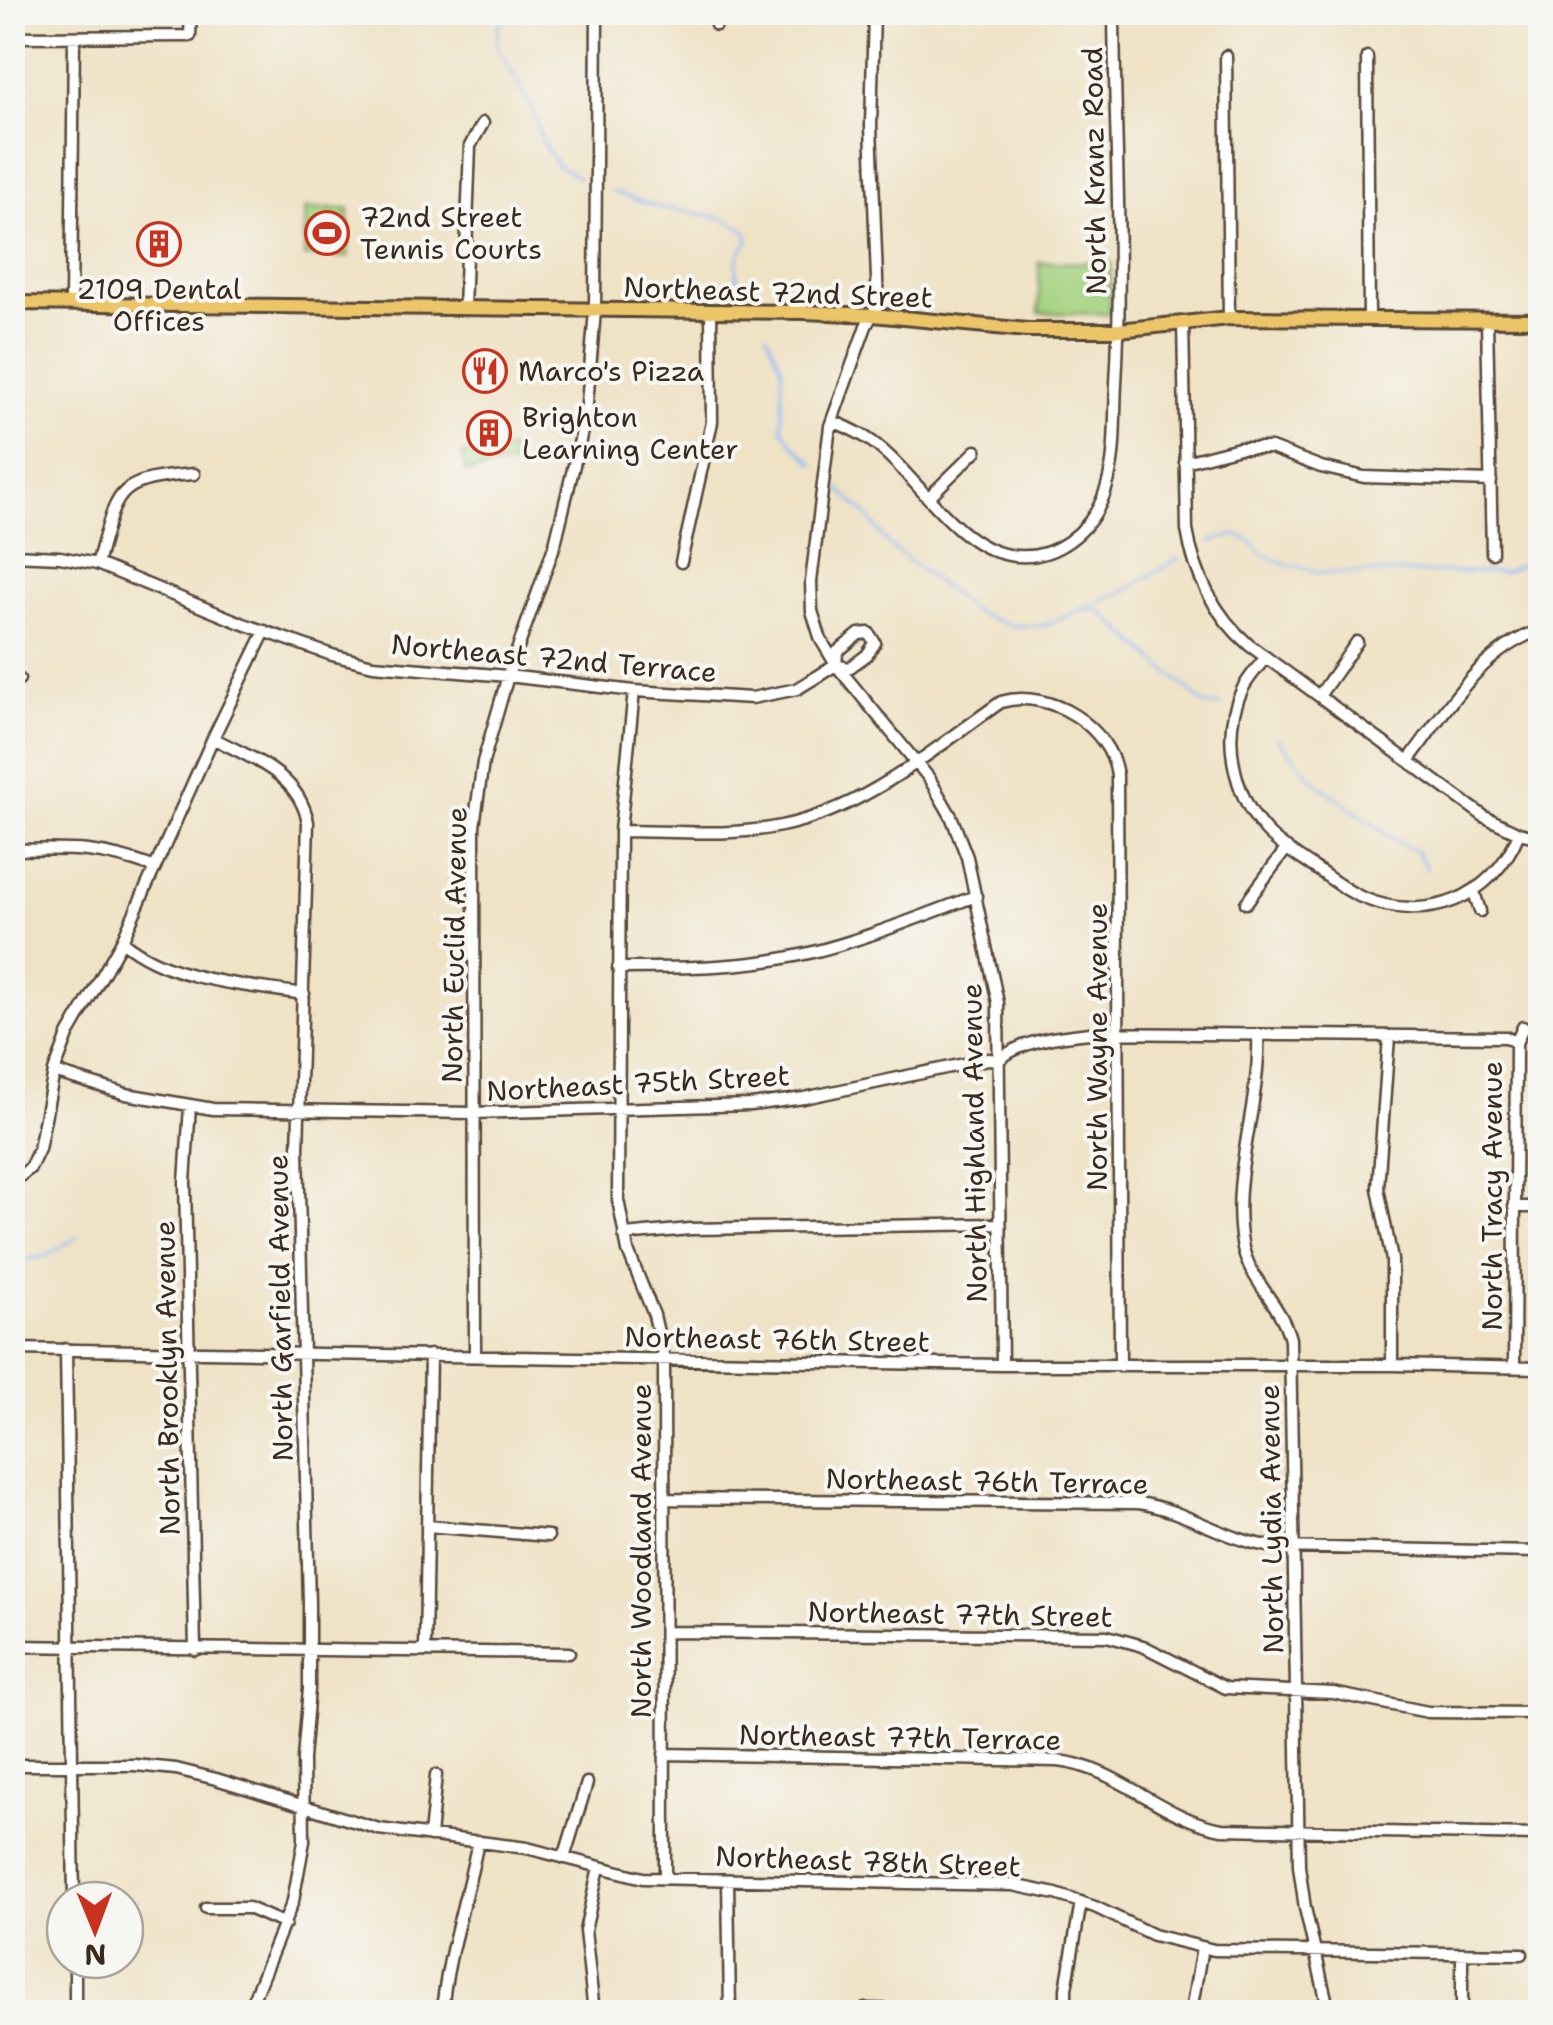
<svg xmlns="http://www.w3.org/2000/svg" width="1553" height="2025" font-family="'Shantell Sans',sans-serif">
	<rect width="100%" height="100%" fill="#f6f6f2"/>
	<filter id="ink" filterUnits="userSpaceOnUse"><feTurbulence type="fractalNoise" baseFrequency=".01" numOctaves="2"/><feDisplacementMap in="SourceGraphic" scale="20" xChannelSelector="R" yChannelSelector="G"/><feConvolveMatrix kernelMatrix="1 2 1 2 8 2 1 2 1" color-interpolation-filters="sRGB"/></filter>
	<filter id="wash" filterUnits="userSpaceOnUse"><feTurbulence type="fractalNoise" baseFrequency=".0048" numOctaves="4" result="noise"/><feDisplacementMap in="SourceGraphic" scale="40" xChannelSelector="R" yChannelSelector="G"/><feGaussianBlur stdDeviation="2.25" result="paint"/><feColorMatrix in="noise" values="0 0 0 0 0 0 0 0 0 0 0 0 0 0 0 0 0 1.4 0 .05"/><feComposite in="paint" operator="in"/></filter>
	<g filter="url(#wash)">
		<rect width="100%" height="100%" fill="#efe2c5"/>
		<path fill="#a2d17e" stroke="#6e7e4e" stroke-width="2.5" d="M305 209H349L348 257 304 256Z
			M1039 262 1111 263 1110 314 1039 313Z
			M513 450 516 464 466 472 462 455Z"/>
		<g fill="none" stroke-linecap="round" stroke-linejoin="round">
			<path stroke="#88b9f4" stroke-width="2.5" d="M507 12 498 26 497 46 532 108 542 141 557 165 579 178
				M613 192C631 198 650 206 668 209 697 214 724 213 747 232L748 241C733 258 733 277 746 296
				M767 334 782 368V428L794 445 814 464
				M836 486 865 513 889 545 976 613 1012 626H1043L1086 608 1100 611 1204 704 1222 706
				M1210 541 1236 535 1250 541 1261 553 1277 561 1322 573 1505 572 1529 561H1540
				M1088 607 1128 589 1179 558
				M1277 738 1315 782 1397 842 1417 852 1427 869
				M12 1262 46 1256 78 1237"/>
		</g>
	</g>
	<g filter="url(#ink)">
		<g fill="none" stroke-linecap="round" stroke-linejoin="round">
			<g stroke="#564637" stroke-width="15">
				<path id="minor" d="M715 12 716 25
					M874 12 871 126 878 304 866 326 830 426 811 582 812 611 821 640 836 665 929 778 951 816 967 857 998 1003 1002 1365
					M12 37 190 36 191 12
					M1226 56 1229 318
					M1367 57 1369 320
					M71 304 74 38
					M464 309 470 146 483 123
					M1487 320 1492 553
					M1183 322 1187 530C1194 574 1215 616 1249 645L1485 817 1519 833 1540 838
					M830 426 837 423C849 428 860 433 871 441 915 472 954 546 1009 555 1054 563 1093 531 1106 489 1117 456 1114 418 1116 384 1123 261 1115 136 1114 12
					M1185 462 1239 448H1271L1321 467 1364 477 1491 481
					M929 497 976 451
					M12 555 60 557 97 564 241 623 332 655 373 665 508 676 634 691 752 698 797 689 836 665
					M681 562 712 422 711 311
					M97 564C118 491 112 480 194 474
					M869 633 875 643 867 655 849 668 836 665 837 652 859 634Z
					M1266 657C1258 667 1249 677 1243 688 1220 733 1233 795 1266 831 1280 846 1299 857 1315 868 1330 878 1345 890 1361 897 1426 925 1493 899 1519 833
					M12 675 19 679
					M634 691 620 831 618 1200 628 1251 654 1315 664 1359 665 1878
					M1319 696 1357 642
					M213 738C252 759 298 773 308 822L298 1149 309 1604V1689L303 1759 304 1841 293 1901 248 2012
					M1408 761C1446 711 1479 651 1540 630
					M620 831C673 831 729 837 781 826 866 809 932 750 1001 702 1048 688 1111 726 1117 776L1120 1366
					M12 850C71 849 97 847 153 867
					M1474 892 1480 911
					M1246 903 1287 848
					M122 941C170 981 245 985 304 994
					M618 968C681 968 747 968 809 953 866 939 921 916 976 896
					M1258 1035C1261 1105 1230 1174 1242 1243 1248 1280 1281 1303 1290 1339L1299 1866 1305 1908 1329 2012
					M1389 1037 1378 1188 1392 1260V1365
					M54 1072 126 1094 213 1109 473 1113 751 1105 804 1098 988 1059 999 1060C1022 1040 1060 1036 1090 1033L1506 1037 1516 1043
					M190 1106 185 1182 195 1650
					M12 1183 30 1168 39 1149 54 1072 68 1035 122 941 213 738 265 631
					M1514 1207H1540
					M624 1235 690 1229 999 1224
					M12 1349 1002 1365H1392L1540 1368
					M66 1349 74 1900
					M475 1356 474 826 483 762 508 676 555 544 586 415 595 311 597 12
					M1514 1367 1516 1043 1523 1027
					M665 1499 1138 1503C1187 1510 1225 1541 1274 1547L1540 1552
					M427 1526 548 1536
					M665 1632 1107 1636 1143 1646 1226 1688 1333 1693 1428 1712 1540 1713
					M12 1646 569 1653
					M425 1651 430 1355
					M664 1754 1058 1761C1118 1767 1162 1819 1222 1829L1540 1835
					M12 1765H135L176 1769 216 1779 379 1829 527 1848 643 1878 1013 1885 1056 1894 1095 1907 1153 1935 1214 1950 1522 1954
					M430 1836 436 1775
					M564 1858 587 1783
					M728 1880 730 2012
					M206 1908H248L285 1924
					M1462 1953V2012
					M75 1960V2012
					M865 2009 1015 2012
					M1191 2011 1202 1948
					M442 2012C447 1954 467 1899 478 1841
					M594 2012 585 1931 599 1867
					M1066 2012V1989L1081 1902"/>
			</g>
			<g stroke="#564637" stroke-width="18">
				<path id="major" d="M12 303 804 312 873 315 1027 330H1119L1229 318 1540 320"/>
			</g>
			<use href="#minor" stroke="#fff" stroke-width="10"/>
			<use href="#major" stroke="#edc569" stroke-width="12"/>
		</g>
	</g>
	<defs>
		<g id="stadium-ring" transform="scale(2.25)"><circle r="9.5" fill="#f6f6f2" stroke="#c8321e" stroke-width="1.5"/><path d="M0-5a6.5 5 0 1 0 0 10a6.5 5 0 1 0 0-10ZM-3.5-1.8h7v3.6h-7Z" fill="#c8321e"/></g>
		<g id="building-ring" transform="scale(2.25)"><circle r="9.5" fill="#f6f6f2" stroke="#c8321e" stroke-width="1.5"/><path d="M-4-6H4V6H1V3H-1V6H-4ZM-2.5-4.3h1.7v1.8h-1.7ZM.8-4.3h1.7v1.8H.8ZM-2.5-1h1.7V.8h-1.7ZM.8-1h1.7V.8H.8Z" fill="#c8321e"/></g>
		<g id="restaurant-ring" transform="scale(2.25)"><circle r="9.5" fill="#f6f6f2" stroke="#c8321e" stroke-width="1.5"/><path d="M-5-6h1v4h1v-4h1v4h1v-4h1v5L-1.5 .5V6h-2V.5L-5-1ZM5-6V6H3V1.5H1.5Q1.5-4 5-6Z" fill="#c8321e"/></g>
	</defs>
	<g fill-rule="evenodd">
		<use href="#stadium-ring" x="327" y="233"/>
		<use href="#building-ring" x="159" y="244"/>
		<use href="#restaurant-ring" x="485" y="371"/>
		<use href="#building-ring" x="489" y="433"/>
	</g>
	<g text-anchor="middle" dominant-baseline="central" stroke-width="8" stroke-linejoin="round" paint-order="stroke">
		<g font-size="28" fill="#3b2a1e" stroke="#f6f6f2">
			<text transform="translate(1094 171) rotate(-91)">North Kranz Road</text>
			<text transform="translate(778 292) rotate(2)">Northeast 72nd Street</text>
			<text transform="translate(554 658) rotate(5)">Northeast 72nd Terrace</text>
			<text transform="translate(454 945) rotate(-89)">North Euclid Avenue</text>
			<text transform="translate(1097 1047) rotate(-90)">North Wayne Avenue</text>
			<text transform="translate(638 1083) rotate(-3)">Northeast 75th Street</text>
			<text transform="translate(974 1143) rotate(-91)">North Highland Avenue</text>
			<text transform="translate(1492 1196) rotate(-90)">North Tracy Avenue</text>
			<text transform="translate(280 1308) rotate(-91)">North Garfield Avenue</text>
			<text transform="translate(777 1339) rotate(1)">Northeast 76th Street</text>
			<text transform="translate(167 1378) rotate(-91)">North Brooklyn Avenue</text>
			<text transform="translate(987 1481) rotate(1)">Northeast 76th Terrace</text>
			<text transform="translate(1271 1519) rotate(-91)">North Lydia Avenue</text>
			<text transform="translate(641 1551) rotate(-90)">North Woodland Avenue</text>
			<text transform="translate(960 1614) rotate(1)">Northeast 77th Street</text>
			<text transform="translate(900 1737) rotate(1)">Northeast 77th Terrace</text>
			<text transform="translate(868 1861) rotate(2)">Northeast 78th Street</text>
		</g>
		<g font-size="28" fill="#3b2a1e" stroke="#f6f6f2" text-anchor="start">
			<text x="360" y="217">72nd Street<tspan x="360" dy="32">Tennis Courts</tspan></text>
			<text x="159" y="289" text-anchor="middle">2109 Dental<tspan x="159" dy="32">Offices</tspan></text>
			<text x="518" y="371">Marco's Pizza</text>
			<text x="522" y="417">Brighton<tspan x="522" dy="32">Learning Center</tspan></text>
		</g>
	</g>
	<rect width="1553" height="2025" fill="none" stroke="#f6f6f2" stroke-width="50"/>
	<g transform="translate(95 1930) rotate(179)"><circle r="48" fill="#f6f6f2" stroke="#aba49d" stroke-width="2.5"/>
	<path d="M0-8L18 38L0 25L-18 38Z" fill="#c8321e"/>
	<text y="-15" font-size="28" font-weight="bold" text-anchor="middle" fill="#3b2a1e">N</text>
	</g>
</svg>
